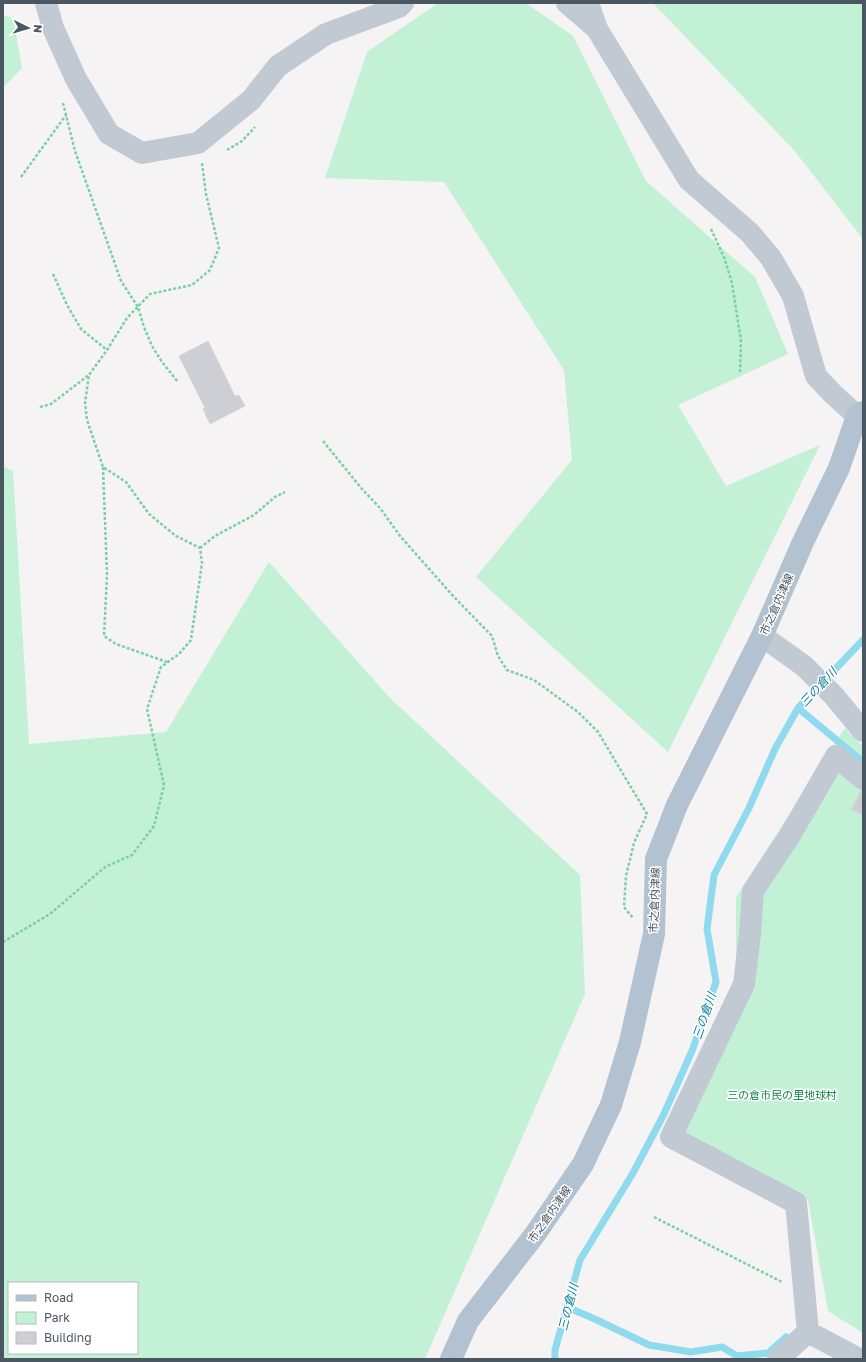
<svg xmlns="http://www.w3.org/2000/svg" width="866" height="1362" font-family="'Golos Text','Noto Sans JP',sans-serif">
	<rect width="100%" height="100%" fill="#f5f3f3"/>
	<path fill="#c3f1d5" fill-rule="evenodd" d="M438 3H526L573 36 646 181 755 277 788 354 678 405 726 486 820 445 668 752 476 577 572 460 564 370 444 182 325 178 367 52Z
		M653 3H863V239L794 150Z
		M3 16 13 17 22 68 3 88Z
		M3 466 13 471 29 744 166 732 269 562 390 698 580 875 585 994 425 1359H3ZM9 1283H137V1353H9Z
		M845 728 863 747V1333L828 1311 808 1200 682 1133 736 984V897Z"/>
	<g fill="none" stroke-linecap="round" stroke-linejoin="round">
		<path stroke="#90daee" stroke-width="7" d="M798 708 863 762
			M567 1307 597 1320 649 1345 691 1352 722 1347 737 1356 768 1353 786 1337
			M555 1359V1350L580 1260 633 1173 663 1116 692 1051 716 982 707 929 714 875 749 808 775 749 798 708 863 640"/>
	</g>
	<path fill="#cdcfd5" stroke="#d7d9de" d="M208 341 235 396 239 395 245 406 210 424 203 409 205 408 179 356Z
		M861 790H863V815L851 810Z"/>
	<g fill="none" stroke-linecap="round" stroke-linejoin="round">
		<path stroke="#7ad0a6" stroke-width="2.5" stroke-dasharray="3 2" stroke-linecap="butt" d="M63 103 75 151 121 281 138 307 144 327 152 346 162 362 178 382
			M227 150 242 141 255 127
			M21 177 66 115
			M711 229 724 257 732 283 741 341 740 372
			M53 274 67 305 81 329 107 350
			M40 407 51 404 89 375
			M323 441 362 489 380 508 400 536 454 597 492 636 498 656 507 670 534 680 578 712 598 732 647 814 634 843 626 876 624 907 633 918
			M103 467 107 575 104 636 116 644 167 662
			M200 548 215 536 254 515 275 497 285 492
			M3 942 50 914 105 867 132 855 154 826 164 785 147 709 161 667 179 654 191 640 202 563 200 548 176 536 149 514 126 482 103 467 87 420 85 403 89 375 107 350 127 318 150 294 192 285 210 270 219 248 206 194 202 163
			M654 1217 782 1282"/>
		<path stroke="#c1cad2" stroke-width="22" d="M46 3 53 28 76 79 109 134 142 153 198 143 251 100 278 66 326 34 399 7 403 3
			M567 3 596 28
			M588 3 597 29 689 180 750 233 771 258 793 296 816 376 832 393 857 416
			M762 636 804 666 834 696 863 731
			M778 1359 808 1332
			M859 1359 808 1332 796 1203 671 1137 744 984 750 934 753 891 789 837 836 756 863 779"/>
		<path stroke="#b3c2d1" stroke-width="22" d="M451 1359 468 1321 536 1233 583 1164 611 1105 630 1042 654 934 656 859 677 805 762 636 803 542 839 468 857 416 863 412"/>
	</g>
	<g text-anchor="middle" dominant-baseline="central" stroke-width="3" stroke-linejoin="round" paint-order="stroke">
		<g font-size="11" fill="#4a5661" stroke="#fff">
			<text transform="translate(776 604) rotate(-66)">市之倉内津線</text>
			<text transform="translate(654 900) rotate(-88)">市之倉内津線</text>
			<text transform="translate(549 1214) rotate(-55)">市之倉内津線</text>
		</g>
		<g font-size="11" fill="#17864f" stroke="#fff">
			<text x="782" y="1094">三の倉市民の里地球村</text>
		</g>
		<g font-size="12" font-style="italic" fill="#0c7c9b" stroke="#fff">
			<text transform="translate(818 687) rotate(-47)">三の倉川</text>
			<text transform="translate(704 1016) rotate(-71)">三の倉川</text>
			<text transform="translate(568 1307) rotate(-76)">三の倉川</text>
		</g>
	</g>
	<rect width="866" height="1362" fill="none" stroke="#4a5661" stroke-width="8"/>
	<rect x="8" y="1282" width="130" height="72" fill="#ffffff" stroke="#b7bbc0"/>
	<rect x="16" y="1295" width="20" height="6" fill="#b3c2d1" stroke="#b7bbc0"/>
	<text x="44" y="1302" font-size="12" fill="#4a5661">Road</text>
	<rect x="16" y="1312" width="20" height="12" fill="#c3f1d5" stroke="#b7bbc0"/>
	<text x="44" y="1322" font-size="12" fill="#4a5661">Park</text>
	<rect x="16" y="1332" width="20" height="12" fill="#cdcfd5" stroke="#b7bbc0"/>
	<text x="44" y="1342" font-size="12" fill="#4a5661">Building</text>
	<g transform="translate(28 28) rotate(95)" stroke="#ffffff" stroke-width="3" paint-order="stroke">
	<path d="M0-3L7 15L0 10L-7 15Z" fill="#4a5661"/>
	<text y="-6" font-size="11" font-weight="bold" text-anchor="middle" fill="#4a5661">N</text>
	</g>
</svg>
